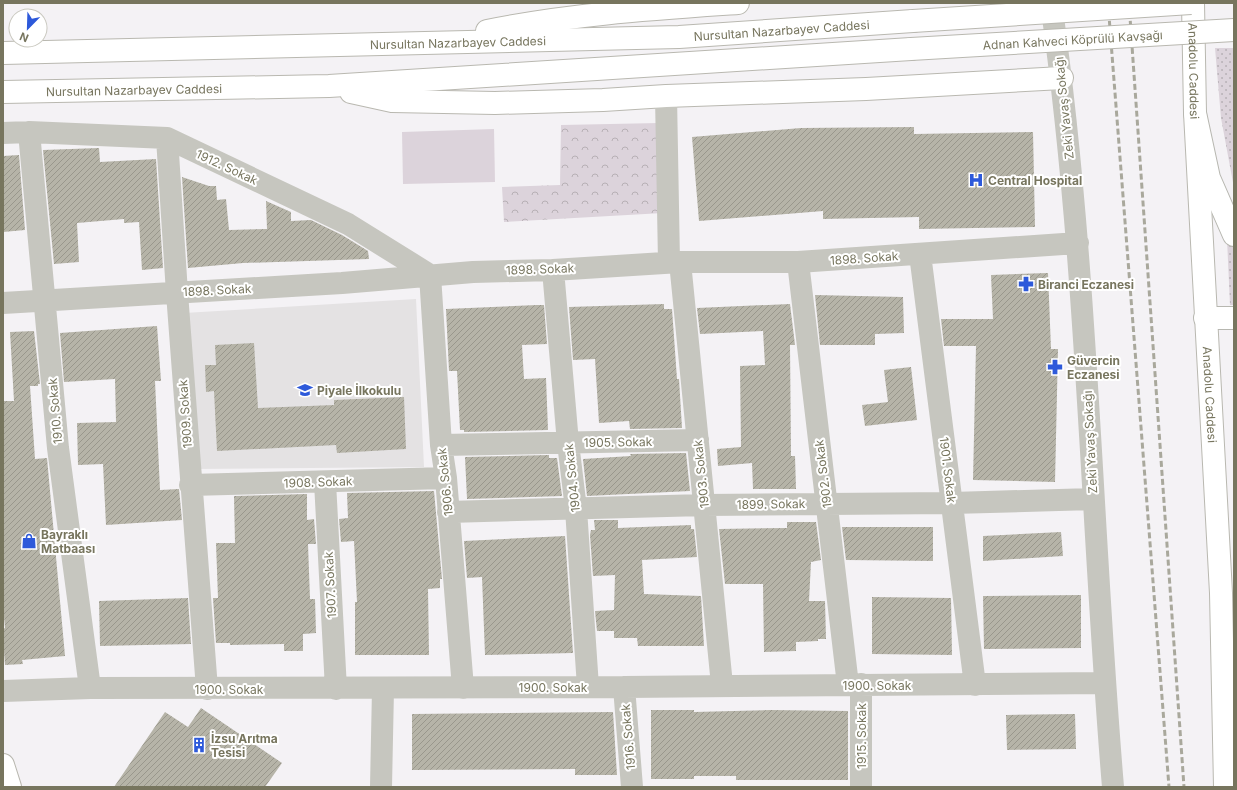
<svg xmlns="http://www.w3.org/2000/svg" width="1237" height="790" font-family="Inter,sans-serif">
	<defs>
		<pattern id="grass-dots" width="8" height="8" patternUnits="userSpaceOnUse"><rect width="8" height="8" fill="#dcd3db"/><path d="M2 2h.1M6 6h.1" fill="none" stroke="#b7b0b5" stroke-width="1.8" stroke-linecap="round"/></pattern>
		<pattern id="park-crowns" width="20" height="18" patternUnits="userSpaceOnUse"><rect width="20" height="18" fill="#dcd3db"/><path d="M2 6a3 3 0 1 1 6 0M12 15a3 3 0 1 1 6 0" fill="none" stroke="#b7b0b5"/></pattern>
		<pattern id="building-hatch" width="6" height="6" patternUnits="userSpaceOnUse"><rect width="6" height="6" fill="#b6b4a8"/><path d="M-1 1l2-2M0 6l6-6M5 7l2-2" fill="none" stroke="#99978c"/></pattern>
	</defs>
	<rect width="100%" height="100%" fill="#f4f2f5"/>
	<path fill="#e4e2e3" d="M416 299 424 467 193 469 184 313Z"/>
	<path fill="url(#grass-dots)" d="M1215 48H1234V188L1221 118Z
		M1227 239 1234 246V305H1230Z"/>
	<path fill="url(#park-crowns)" d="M659 123 663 213 504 222 502 187 560 185 561 125Z"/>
	<path fill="#dcd3db" d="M494 129 495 182 403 184 402 132Z"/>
	<path fill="url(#building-hatch)" d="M914 127V134L1033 132 1035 227 919 229V217L823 219V211L699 221 692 137 801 128Z
		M99 148 100 162 156 159 163 268 142 270 139 222 124 223V219L77 223 79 262 54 264 43 150Z
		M19 155 25 230 3 232V156Z
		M182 177 209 186H216L217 200 226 199 229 230 267 229 266 201 291 212V221L311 220 342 235 368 251 369 259 243 263 188 268Z
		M1048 273 1051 349H1058L1055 482 973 480 976 346H944L941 319H993L991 275Z
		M815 295 903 297 904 333 875 334V345H820Z
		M664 304V309H672L677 379H679L682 428 630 429 629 421 599 423 595 359 573 360 569 307Z
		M790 304 795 345H790L791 456H795L796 489H753L752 463 718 466 717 449 741 447 740 366 765 365 763 331 700 334 697 308Z
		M537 305H544L547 344 522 345 524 379 546 378 548 430 464 432V430H460L457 371H449L446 309Z
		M157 326 161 381H155L160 490 179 489 182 520 106 525 103 464 78 465 77 423 116 422 115 379 64 382 60 333Z
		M34 331 40 384H38V386H30L35 459 47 458 65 656 22 660 23 664 5 665 3 639V629L5 628 3 607V401H14L10 332Z
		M254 343 258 408 334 405V400L404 397 406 449 337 453 336 445 217 451 214 391 206 392 205 365H216L215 345Z
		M911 367 917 420 865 426 862 405 888 402 884 370Z
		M686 453 690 491 587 496 583 459 631 456 630 454Z
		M549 455V458H557L562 496 467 499 465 457Z
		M434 491 442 579H440V588L428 589 429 655H355V602H357L354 541 341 542 339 519 348 518 347 493Z
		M307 494V520L314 519 316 544H308L310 599H315L316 633 303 634V651H284V644L230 645V643H216L213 598H218L216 543H235L234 496Z
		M594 520H618V528L691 525V529H694L697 557 642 560 644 594 701 596 704 646H638L637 638H614V631H597L595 611 614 610 615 575 593 576 590 535 591 530H595Z
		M787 522H816L821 560 811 562 809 601H825L826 639H818V641L796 642V651L764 652 763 584H725L719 529 787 528Z
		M842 527H933V561L846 560Z
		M1061 532 1063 556 983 561V536Z
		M565 536 573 653 485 655 482 577 467 578 464 541Z
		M1081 595V648L984 649 983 596Z
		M872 597 951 598 952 655 872 654Z
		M188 598 191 644 100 646 99 601Z
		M201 708 282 763 265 787H114L165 712 188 727Z
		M651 710H694V712L770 710 848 711V780H736V776H694V779H651Z
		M613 712 617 775H575V769L412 770V714Z
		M1075 714 1076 749 1007 750 1006 715Z"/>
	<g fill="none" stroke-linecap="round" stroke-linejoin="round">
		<g stroke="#b9b8b0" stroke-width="24">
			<g id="major">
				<path id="s1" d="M1193 3 1195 113 1221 593 1225 787"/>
				<path d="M487 31C572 14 652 9 738 3"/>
				<path id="s2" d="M3 53 679 37 913 21"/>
				<path id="s3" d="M3 92 329 86 911 49"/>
				<path d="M351 92 392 101 495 103 603 100 666 96 866 89 1062 78"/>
				<path d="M3 765 10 787"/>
			</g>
		</g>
		<g stroke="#b7b7b0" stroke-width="24">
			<path id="highway" d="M1195 113 1209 178 1234 235
				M1205 318H1234"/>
		</g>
		<path stroke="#c6c6bf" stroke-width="22" d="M1051 3C1088 263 1091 526 1113 787
			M666 96 669 262
			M29 132 58 448 90 688
			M3 133 29 132 167 138 348 224 430 275 441 445 446 478 463 688
			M167 138 177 293 207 689
			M920 254 975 685
			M680 262 722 685
			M798 262 848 685
			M553 270 568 443 576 509 588 687
			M3 303 342 283 473 272 553 270 680 262H798L1078 243
			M441 445 698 440
			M325 482 336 689
			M190 485 446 478
			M448 512 704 505 952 503 1093 499
			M861 684V787
			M624 687 632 787
			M3 691 90 688 624 687 1104 683
			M381 787 383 689"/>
		<use href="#major" stroke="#fff" stroke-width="22"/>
		<use href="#highway" stroke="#fff" stroke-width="22"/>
		<path stroke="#a9a89c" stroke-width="3" stroke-dasharray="6 3" stroke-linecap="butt" d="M1108 3 1169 787
			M1129 3 1184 787"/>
		<g stroke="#b9b8b0" stroke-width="24" stroke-linecap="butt">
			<g id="major-bridge">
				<path d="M913 21 1191 3"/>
				<path id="s4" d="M911 49 1234 30"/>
			</g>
		</g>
		<use href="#major-bridge" stroke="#fff" stroke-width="22"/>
	</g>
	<defs>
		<g id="hospital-bare" transform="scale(1.2)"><path d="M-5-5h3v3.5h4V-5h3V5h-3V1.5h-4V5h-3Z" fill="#2d59da" stroke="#fff" stroke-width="2.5" paint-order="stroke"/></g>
		<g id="pharmacy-bare" transform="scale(1.2)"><path d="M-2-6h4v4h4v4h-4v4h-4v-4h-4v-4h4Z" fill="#2d59da" stroke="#fff" stroke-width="2.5" paint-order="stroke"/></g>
		<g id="school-bare" transform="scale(1.2)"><path d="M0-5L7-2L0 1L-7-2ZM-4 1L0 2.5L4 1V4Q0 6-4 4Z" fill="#2d59da" stroke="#fff" stroke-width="2.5" paint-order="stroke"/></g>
		<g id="shop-bare" transform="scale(1.2)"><path d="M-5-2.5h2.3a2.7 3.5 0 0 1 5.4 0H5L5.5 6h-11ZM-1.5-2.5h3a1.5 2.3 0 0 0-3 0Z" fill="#2d59da" stroke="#fff" stroke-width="2.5" paint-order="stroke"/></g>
		<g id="building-bare" transform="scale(1.2)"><path d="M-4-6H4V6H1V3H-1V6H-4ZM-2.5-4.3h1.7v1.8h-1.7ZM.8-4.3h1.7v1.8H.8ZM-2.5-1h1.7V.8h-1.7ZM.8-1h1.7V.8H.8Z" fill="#2d59da" stroke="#fff" stroke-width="2.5" paint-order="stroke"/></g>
	</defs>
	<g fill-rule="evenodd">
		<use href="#hospital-bare" x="976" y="180"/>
		<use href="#pharmacy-bare" x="1026" y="284"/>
		<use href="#pharmacy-bare" x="1055" y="367"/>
		<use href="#school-bare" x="305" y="390"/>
		<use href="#shop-bare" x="29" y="541"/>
		<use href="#building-bare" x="199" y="745"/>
	</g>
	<g text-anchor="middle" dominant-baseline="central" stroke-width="4" stroke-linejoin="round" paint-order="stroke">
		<g font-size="12" fill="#77755e" stroke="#fff">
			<text stroke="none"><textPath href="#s2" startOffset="779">Nursultan Nazarbayev Caddesi</textPath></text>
			<text stroke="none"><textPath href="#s4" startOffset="162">Adnan Kahveci Köprülü Kavşağı</textPath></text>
			<text stroke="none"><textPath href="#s2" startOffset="455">Nursultan Nazarbayev Caddesi</textPath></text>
			<text stroke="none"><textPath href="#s1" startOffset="68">Anadolu Caddesi</textPath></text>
			<text stroke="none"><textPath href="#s3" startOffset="131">Nursultan Nazarbayev Caddesi</textPath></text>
			<text transform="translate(1064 108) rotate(-96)">Zeki Yavaş Sokağı</text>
			<text transform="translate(227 167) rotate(25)">1912. Sokak</text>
			<text transform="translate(864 258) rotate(-4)">1898. Sokak</text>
			<text transform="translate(540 269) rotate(-2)">1898. Sokak</text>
			<text transform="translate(217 290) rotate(-3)">1898. Sokak</text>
			<text stroke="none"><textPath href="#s1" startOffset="392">Anadolu Caddesi</textPath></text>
			<text transform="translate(55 411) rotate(-95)">1910. Sokak</text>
			<text transform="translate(185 414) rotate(-94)">1909. Sokak</text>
			<text transform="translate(618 442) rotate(-1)">1905. Sokak</text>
			<text transform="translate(1090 442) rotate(-93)">Zeki Yavaş Sokağı</text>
			<text transform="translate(948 470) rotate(83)">1901. Sokak</text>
			<text transform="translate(701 474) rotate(-96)">1903. Sokak</text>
			<text transform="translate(823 474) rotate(-97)">1902. Sokak</text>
			<text transform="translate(572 478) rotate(-96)">1904. Sokak</text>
			<text transform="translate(318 482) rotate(-2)">1908. Sokak</text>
			<text transform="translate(445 482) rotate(-96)">1906. Sokak</text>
			<text transform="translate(771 504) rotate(-1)">1899. Sokak</text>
			<text transform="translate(330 585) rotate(-93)">1907. Sokak</text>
			<text x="877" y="685">1900. Sokak</text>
			<text x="553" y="687">1900. Sokak</text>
			<text x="229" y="689">1900. Sokak</text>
			<text transform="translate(861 736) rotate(-90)">1915. Sokak</text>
			<text transform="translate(628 737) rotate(-95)">1916. Sokak</text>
		</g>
		<g font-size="12" font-weight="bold" fill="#77755e" stroke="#fff" text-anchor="start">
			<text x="988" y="180">Central Hospital</text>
			<text x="1038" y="284">Biranci Eczanesi</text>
			<text x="1067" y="360">Güvercin<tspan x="1067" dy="14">Eczanesi</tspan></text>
			<text x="317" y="390">Piyale İlkokulu</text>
			<text x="41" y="534">Bayraklı<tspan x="41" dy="14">Matbaası</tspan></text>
			<text x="211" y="738">İzsu Arıtma<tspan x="211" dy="14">Tesisi</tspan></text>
		</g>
	</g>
	<rect width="1237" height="790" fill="none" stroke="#77755e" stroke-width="8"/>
	<g transform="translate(28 28) rotate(203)"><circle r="19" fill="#ffffff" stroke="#c9c8bf"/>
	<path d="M0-3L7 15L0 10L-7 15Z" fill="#2d59da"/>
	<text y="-6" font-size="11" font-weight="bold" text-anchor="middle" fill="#77755e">N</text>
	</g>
</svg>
